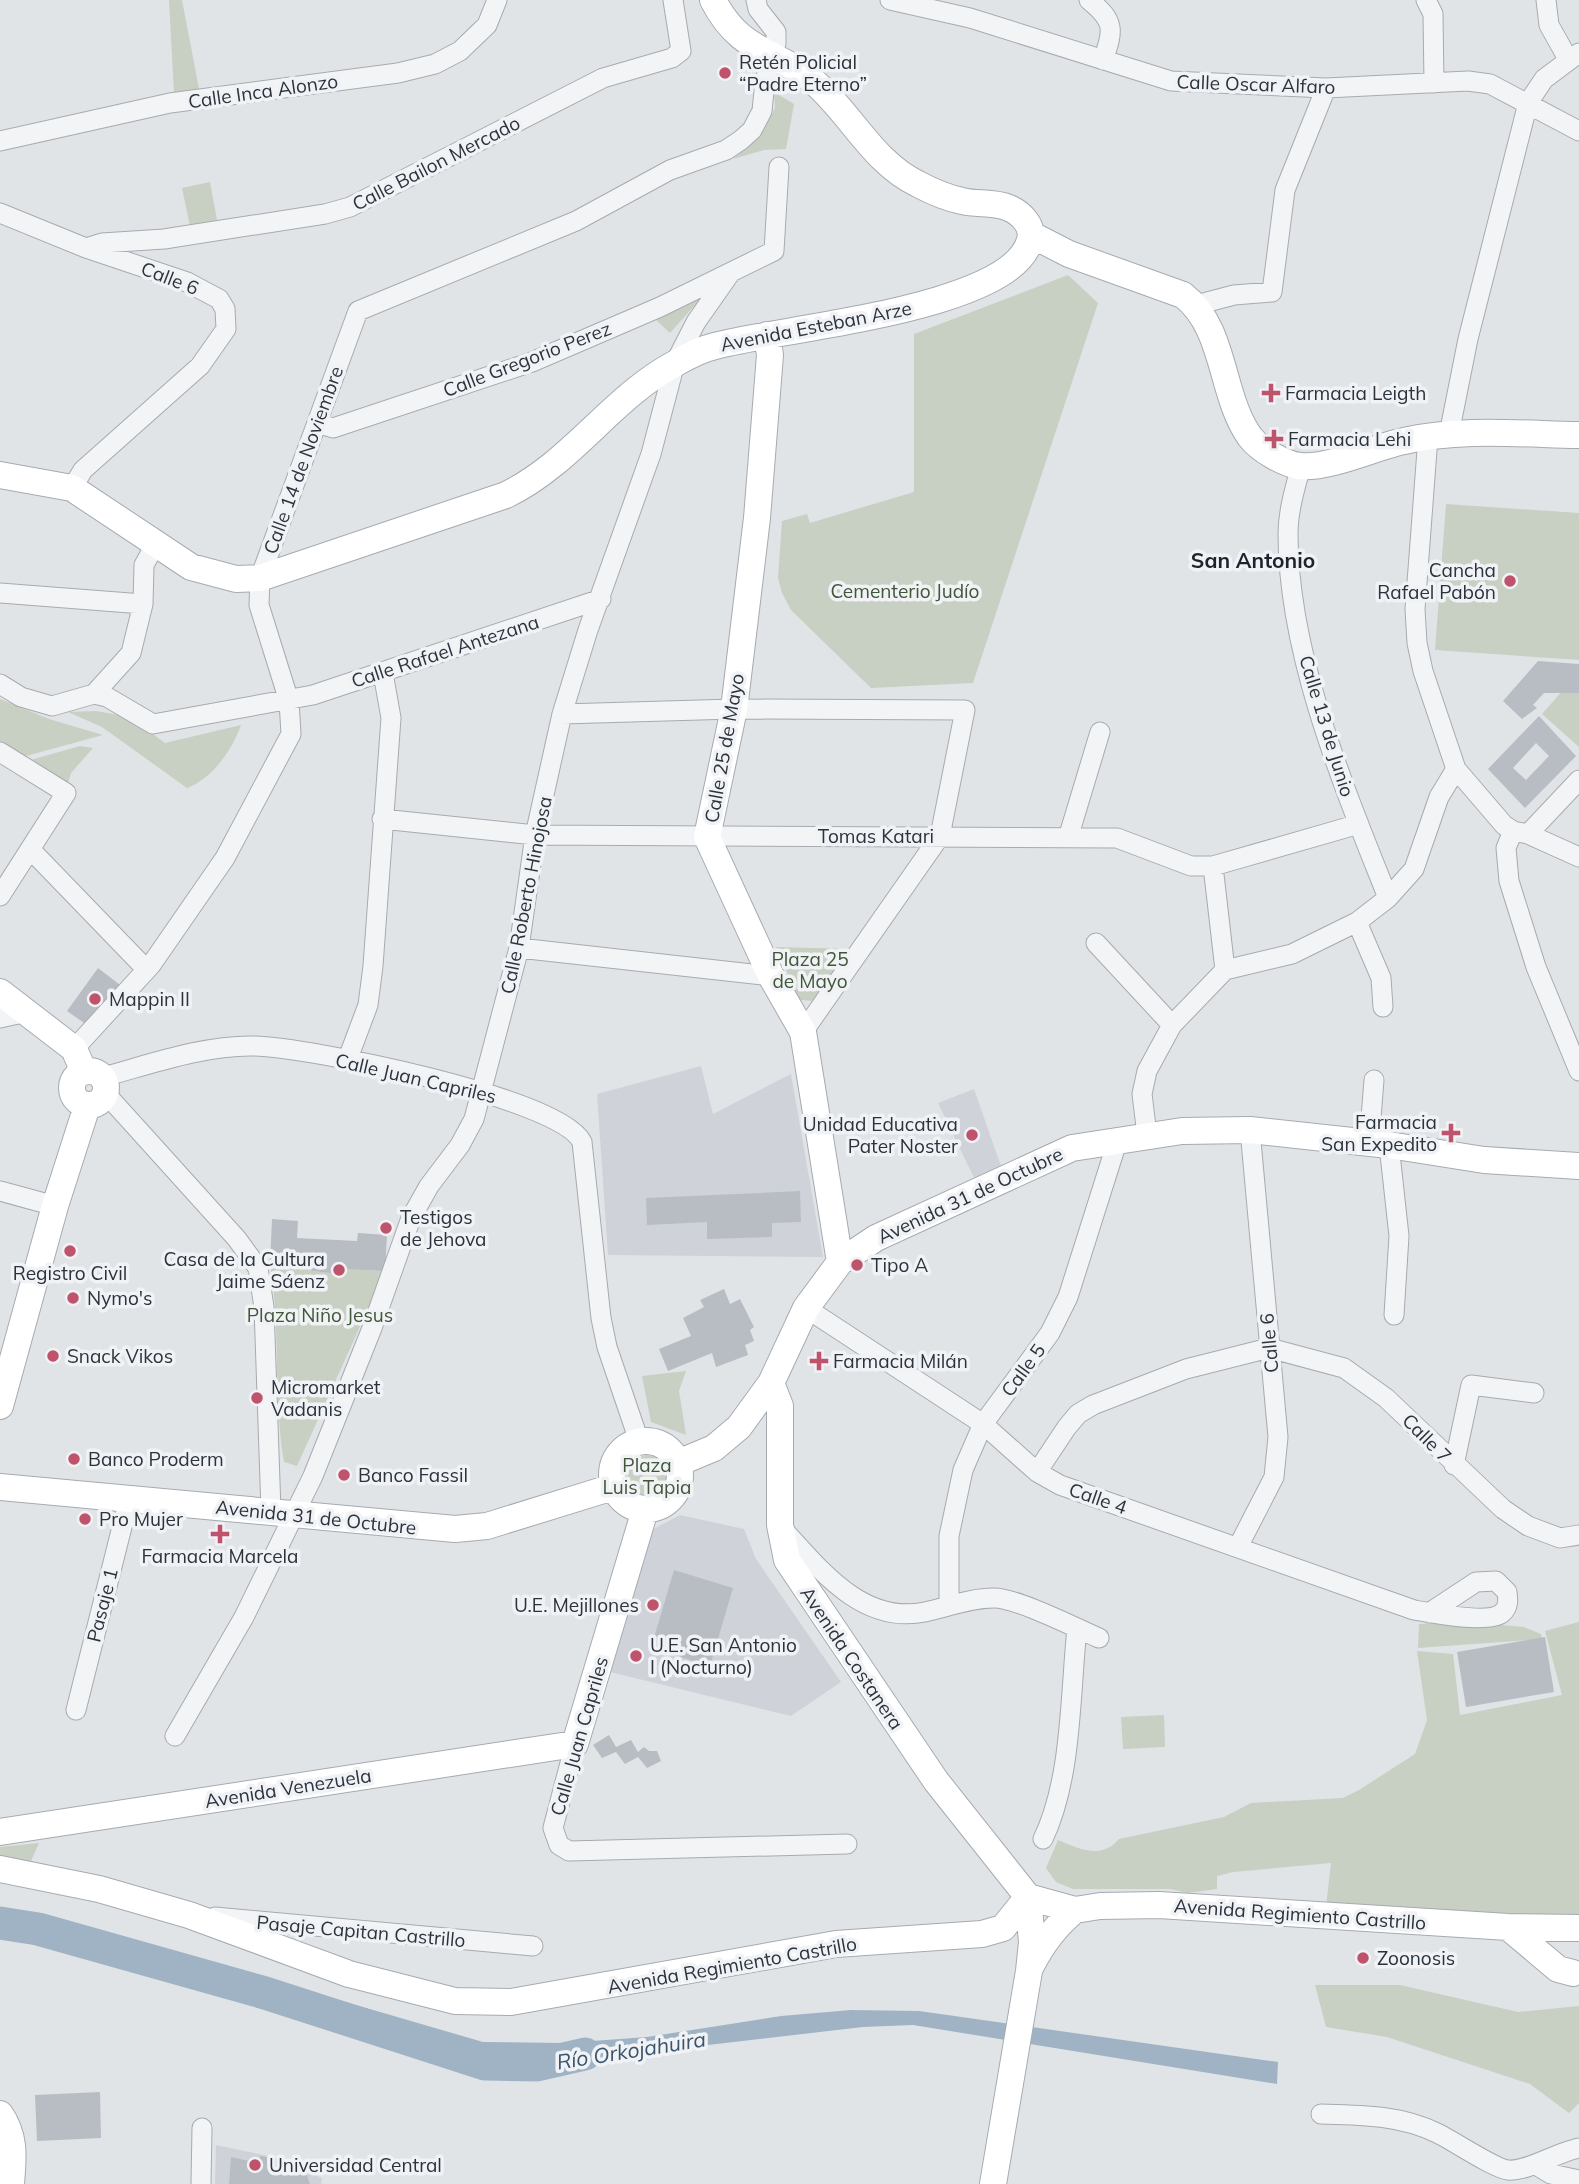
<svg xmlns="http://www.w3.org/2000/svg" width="1579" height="2184" font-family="Mulish,sans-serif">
	<rect width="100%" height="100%" fill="#e0e4e7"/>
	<path fill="#cfd3d9" d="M701 1066 713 1114 791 1074 823 1257 608 1255 597 1094Z
		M974 1089 1001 1166 975 1180 938 1103Z
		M680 1515 744 1529 756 1559 841 1682 791 1716 610 1672 646 1533Z
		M216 2145 282 2159 322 2178 321 2184H215Z"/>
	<path fill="#c7d0c2" d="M169 0H182L199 89 174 94Z
		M774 92 794 104 786 149 764 150 733 159 761 135 775 108Z
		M210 182 217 220 190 226 182 188Z
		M1068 275 1098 303 973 683 871 688 791 610 782 593 778 578 782 521 807 514 810 523 914 492V334Z
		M704 295 670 333 656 320Z
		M1446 504 1579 513V660L1435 650Z
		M1572 680 1579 687V747L1542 714Z
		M0 699 49 719 103 735 15 759 0 749Z
		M96 711 130 717 165 743 241 725C232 750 213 778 187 788L102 727 68 712Z
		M80 746 93 748 71 773 66 790 20 763Z
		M776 947 853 949 816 1001 799 1000Z
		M270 1263 307 1265 312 1271 339 1274 343 1269 385 1271 297 1466 284 1462C273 1396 281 1329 270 1263Z
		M686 1371 679 1391 686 1435 651 1422 642 1376Z
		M626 1476a21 21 0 1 1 42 0a21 21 0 1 1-42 0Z
		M1466 1622 1524 1627 1541 1634 1542 1639 1418 1648 1419 1624Z
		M1579 1622V1921L1325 1915 1331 1863 1233 1872 1217 1876V1889L1187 1893 1171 1889H1073L1056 1882 1046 1868 1058 1840C1080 1849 1101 1860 1119 1839L1224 1817 1251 1803 1343 1798 1359 1790 1415 1754 1427 1720 1417 1651 1453 1654 1460 1715 1562 1695 1545 1631Z
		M1164 1715 1165 1747 1123 1749 1121 1717Z
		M39 1843 31 1861 0 1858V1847Z
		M1315 1985H1400L1518 2012 1579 2006V2103L1569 2113 1530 2084 1387 2037 1326 2027Z"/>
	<path fill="#9fb3c4" d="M0 1907 137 1941 483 2042 565 2043 647 2037 781 2016 851 2010 919 2011 1278 2062 1277 2084 913 2025 863 2027 535 2065 478 2062 284 1999 32 1928 0 1923Z"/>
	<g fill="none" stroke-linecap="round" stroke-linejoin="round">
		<path stroke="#9fb3c4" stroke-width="33" d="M0 1923 38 1929 265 1993 485 2064 537 2065 585 2054"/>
	</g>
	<path fill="#b8bdc4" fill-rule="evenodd" d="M1538 661 1579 664V693H1544L1533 705 1537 708 1522 719 1503 701Z
		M1539 716 1576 756 1525 808 1488 769ZM1536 743 1549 756 1526 780 1513 768Z
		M98 968 124 988 87 1025 67 1011Z
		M800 1191 801 1222 772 1223V1237L707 1239V1222L647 1225 646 1198Z
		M272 1219 298 1221 297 1238 357 1241 358 1233 387 1235 385 1271 343 1269 339 1274 312 1271 307 1265 270 1263Z
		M724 1289 730 1304 740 1299 754 1327 750 1330 754 1341 745 1345 748 1355 716 1367 712 1353 668 1371 659 1349 691 1336 683 1318 704 1307 700 1300Z
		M674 1570 733 1588 710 1666 651 1648Z
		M1545 1637 1554 1692 1466 1707 1457 1652Z
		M609 1735 616 1747 631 1740 638 1752 644 1747 649 1751H657L661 1761 647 1768 638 1757 625 1764 616 1752 602 1758 593 1745Z
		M100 2092 101 2138 37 2141 35 2095Z
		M260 2156 282 2159 305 2170 310 2184H229L231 2157 258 2163Z"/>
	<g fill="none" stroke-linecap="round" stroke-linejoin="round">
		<g stroke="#a6abb1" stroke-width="21">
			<path id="street" d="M890 0 970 18 1171 81 1326 88 1468 81 1490 84 1579 131
				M1089 0C1115 21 1114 30 1103 60
				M1426 0 1433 14 1434 83
				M1546 0 1549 25 1568 59
				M0 141 170 103 398 73 435 64 460 51 487 25 497 0
				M0 213 86 248 187 282 219 299 225 309 226 329 200 366 83 470 72 488
				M86 248 102 243 164 239 325 214 350 207 603 78 672 58 681 51 673 0
				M1196 305 1234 295 1272 292 1285 190 1326 88
				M317 423 333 428 532 362 660 307 774 251 779 167
				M1449 434 1468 339 1528 103 1544 79 1579 53
				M1428 437 1415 609 1417 643 1423 671 1456 769 1504 825 1513 831 1528 834 1579 780
				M1301 466C1295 488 1288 511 1288 534 1288 655 1344 787 1388 898
				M0 593 143 604
				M0 684 21 697 52 706 94 694 107 697 153 724 313 695 601 599
				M94 694 131 653 143 604 144 565 155 545
				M562 714 734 709 965 710 940 836 803 1032
				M0 752 66 793 0 896
				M382 819 535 835 1117 838 1191 866H1213L1359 824
				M1513 831 1506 848 1509 881 1536 967 1579 1071
				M1528 834 1579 857
				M1068 838 1100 732
				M30 849 146 969
				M1213 866 1225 970
				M1357 922 1381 978 1383 1007
				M1096 943 1172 1025
				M519 948 771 976
				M0 1018 27 1012
				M74 1049 151 965 225 858 291 734 289 701 259 605 260 578 358 311 576 221 670 170 726 150 741 140 752 130 762 111 765 81 776 43V32L758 9 756 0
				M347 1061 368 1005 373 966 391 718 383 673
				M103 1077C151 1064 204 1045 254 1046 308 1047 561 1098 582 1142L601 1318 607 1347 639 1441
				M106 1094 237 1239 258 1268 264 1307 271 1511
				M1147 1135 1142 1094 1147 1071 1172 1025 1225 970 1292 954 1357 922 1388 898 1414 869 1439 797 1456 769
				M1369 1143 1374 1080
				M1389 1145 1399 1236 1394 1315
				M0 1191 55 1206
				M806 1308 983 1424 1037 1472 1060 1485 1414 1610C1431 1613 1489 1624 1502 1613 1509 1607 1508 1599 1507 1592L1496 1581 1476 1582 1429 1613
				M1454 1465 1471 1385 1534 1393
				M1037 1472 1067 1427 1078 1414 1093 1405 1186 1369 1269 1348 1344 1368 1386 1398 1503 1509 1528 1526 1560 1538 1579 1535
				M780 1526C819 1568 861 1625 925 1612 948 1607 970 1598 994 1598 1017 1598 1076 1628 1099 1638
				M1238 1547 1274 1477 1278 1437 1250 1130
				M949 1604V1536L963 1470 983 1424 1050 1333 1068 1297 1118 1139
				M76 1710 129 1499
				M175 1736 244 1617 313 1476 372 1328 411 1218 429 1186 460 1145 474 1119 519 948 535 835 562 714 588 630 651 454 675 363 696 322 731 272
				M575 1744 553 1828 559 1845 569 1851 847 1844
				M1043 1839C1072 1779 1070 1695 1077 1628
				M215 1917 533 1946
				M1321 2114C1361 2115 1400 2115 1437 2133 1452 2140 1495 2169 1508 2170 1527 2172 1557 2152 1579 2148
				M1536 2165 1551 2174 1579 2180
				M201 2184 202 2128"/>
		</g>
		<g stroke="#a6abb1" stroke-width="28">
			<path id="secondary" d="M1032 235 1069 254 1183 295C1226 328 1220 395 1250 437 1260 450 1284 464 1300 466 1329 469 1375 447 1404 441 1460 428 1521 434 1579 435
				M767 335 770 355 757 518 734 709 707 837 771 976 803 1032 840 1262
				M0 475 72 488 191 567 236 579 260 578 506 495C572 463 612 397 676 363 688 356 702 349 715 346 779 328 1012 310 1030 240 1034 226 1021 213 1009 208 993 201 978 205 962 201 948 198 931 191 918 184 873 163 850 112 813 81 774 49 740 53 713 0
				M0 992 74 1049 84 1072
				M72 1088a17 17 0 1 1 34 0a17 17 0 1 1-34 0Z
				M771 1383 780 1406V1525L787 1560 936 1781 1028 1897
				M0 1406 55 1206 87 1106
				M612 1475a34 34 0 1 1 68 0a34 34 0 1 1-68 0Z
				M678 1463 714 1448 739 1427 771 1383 806 1308 840 1262 876 1238 1072 1148 1182 1131 1250 1130 1389 1145 1484 1160 1579 1166
				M0 1487 455 1529 487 1526 613 1487
				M0 1832 575 1744 645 1510
				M0 1869 99 1889 189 1915 349 1974 455 2001 511 2002 836 1944 982 1934 1003 1928 1028 1897
				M1028 1897 1075 1910 1100 1906 1159 1905 1508 1927 1579 1928
				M1508 1927 1558 1969 1573 1973
				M1031 1966C1042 1944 1055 1926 1075 1910
				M0 2114C16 2137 13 2158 11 2184
				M993 2184 1029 1971 1032 1942 1028 1897"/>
		</g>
		<use href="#street" stroke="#f3f4f6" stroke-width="19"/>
		<use href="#secondary" stroke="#fff" stroke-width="26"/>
	</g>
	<g fill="#bf536b" stroke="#f0f2f5" stroke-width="2.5">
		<circle cx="725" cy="73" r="7"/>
		<path d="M1267.5 382.5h7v7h7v7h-7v7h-7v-7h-7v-7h7z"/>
		<path d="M1270.5 428.5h7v7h7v7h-7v7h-7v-7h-7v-7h7z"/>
		<circle cx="1510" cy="581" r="7"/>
		<circle cx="95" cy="999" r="7"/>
		<path d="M1447.5 1122.5h7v7h7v7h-7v7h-7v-7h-7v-7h7z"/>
		<circle cx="972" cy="1135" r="7"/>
		<circle cx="386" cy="1228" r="7"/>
		<circle cx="70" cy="1251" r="7"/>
		<circle cx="857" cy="1265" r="7"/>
		<circle cx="339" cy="1270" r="7"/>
		<circle cx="73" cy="1298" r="7"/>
		<circle cx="53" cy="1356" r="7"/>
		<path d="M815.5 1350.5h7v7h7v7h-7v7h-7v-7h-7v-7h7z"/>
		<circle cx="257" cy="1398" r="7"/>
		<circle cx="74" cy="1459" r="7"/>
		<circle cx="344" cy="1475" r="7"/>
		<circle cx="85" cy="1519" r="7"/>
		<path d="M216.5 1523.5h7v7h7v7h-7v7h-7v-7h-7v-7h7z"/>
		<circle cx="653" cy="1605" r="7"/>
		<circle cx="636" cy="1656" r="7"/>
		<circle cx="1363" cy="1958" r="7"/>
		<circle cx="255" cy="2165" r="7"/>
	</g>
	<g text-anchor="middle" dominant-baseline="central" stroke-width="7" stroke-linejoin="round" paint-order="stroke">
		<g font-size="19" fill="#2b333d" stroke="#f0f2f5" text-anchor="start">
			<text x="739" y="62">Retén Policial<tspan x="739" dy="22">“Padre Eterno”</tspan></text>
			<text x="1285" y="393">Farmacia Leigth</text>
			<text x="1288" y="439">Farmacia Lehi</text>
			<text x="1496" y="570" text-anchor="end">Cancha<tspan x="1496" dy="22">Rafael Pabón</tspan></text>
			<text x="109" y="999">Mappin II</text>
			<text x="1437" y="1122" text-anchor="end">Farmacia<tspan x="1437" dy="22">San Expedito</tspan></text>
			<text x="958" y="1124" text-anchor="end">Unidad Educativa<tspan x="958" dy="22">Pater Noster</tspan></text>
			<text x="400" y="1217">Testigos<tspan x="400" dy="22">de Jehova</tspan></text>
			<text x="325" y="1259" text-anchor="end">Casa de la Cultura<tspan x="325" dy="22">Jaime Sáenz</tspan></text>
			<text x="871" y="1265">Tipo A</text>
			<text x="70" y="1273" text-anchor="middle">Registro Civil</text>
			<text x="87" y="1298">Nymo's</text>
			<text x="67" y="1356">Snack Vikos</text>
			<text x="833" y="1361">Farmacia Milán</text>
			<text x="271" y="1387">Micromarket<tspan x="271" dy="22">Vadanis</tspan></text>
			<text x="88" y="1459">Banco Proderm</text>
			<text x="358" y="1475">Banco Fassil</text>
			<text x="99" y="1519">Pro Mujer</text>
			<text x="220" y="1556" text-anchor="middle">Farmacia Marcela</text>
			<text x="639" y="1605" text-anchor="end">U.E. Mejillones</text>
			<text x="650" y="1645">U.E. San Antonio<tspan x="650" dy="22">I (Nocturno)</tspan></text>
			<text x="1377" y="1958">Zoonosis</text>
			<text x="269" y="2165">Universidad Central</text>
		</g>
		<g font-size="19" fill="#2b333d" stroke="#f0f2f5">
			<text transform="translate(1256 84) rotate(2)">Calle Oscar Alfaro</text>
			<text transform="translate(263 91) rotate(-8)">Calle Inca Alonzo</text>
			<text transform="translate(436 163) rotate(-27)">Calle Bailon Mercado</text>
			<text transform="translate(170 278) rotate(21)">Calle 6</text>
			<text transform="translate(816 326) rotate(-11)">Avenida Esteban Arze</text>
			<text transform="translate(527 359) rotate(-21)">Calle Gregorio Perez</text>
			<text transform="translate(303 460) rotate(-70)">Calle 14 de Noviembre</text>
			<text transform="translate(445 651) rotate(-18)">Calle Rafael Antezana</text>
			<text transform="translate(1327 726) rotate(73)">Calle 13 de Junio</text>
			<text transform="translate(724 748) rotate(-80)">Calle 25 de Mayo</text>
			<text x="876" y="836">Tomas Katari</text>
			<text transform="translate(526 895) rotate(-79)">Calle Roberto Hinojosa</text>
			<text transform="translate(416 1078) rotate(13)">Calle Juan Capriles</text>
			<text transform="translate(970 1195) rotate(-25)">Avenida 31 de Octubre</text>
			<text transform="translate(1269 1343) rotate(-95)">Calle 6</text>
			<text transform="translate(1023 1370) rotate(-54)">Calle 5</text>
			<text transform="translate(1427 1438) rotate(45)">Calle 7</text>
			<text transform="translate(1098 1498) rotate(19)">Calle 4</text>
			<text transform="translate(316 1517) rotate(6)">Avenida 31 de Octubre</text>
			<text transform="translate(102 1605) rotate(-76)">Pasaje 1</text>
			<text transform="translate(852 1658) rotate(56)">Avenida Costanera</text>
			<text transform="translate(579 1736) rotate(-74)">Calle Juan Capriles</text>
			<text transform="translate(288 1788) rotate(-9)">Avenida Venezuela</text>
			<text transform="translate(1300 1914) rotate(4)">Avenida Regimiento Castrillo</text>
			<text transform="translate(361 1931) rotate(5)">Pasaje Capitan Castrillo</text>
			<text transform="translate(732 1965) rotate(-10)">Avenida Regimiento Castrillo</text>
		</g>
		<g font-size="19" fill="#41573a" stroke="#f0f2f5">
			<text x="905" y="591">Cementerio Judío</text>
			<text x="810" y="959">Plaza 25<tspan x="810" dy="22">de Mayo</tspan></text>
			<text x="320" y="1315">Plaza Niño Jesus</text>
			<text x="647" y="1465">Plaza<tspan x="647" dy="22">Luis Tapia</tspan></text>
		</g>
		<g font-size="21" font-weight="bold" fill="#1d242e" stroke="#f0f2f5">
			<text x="1253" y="560">San Antonio</text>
		</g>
		<g font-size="21" font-style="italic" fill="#39546c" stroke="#f0f2f5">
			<text transform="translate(631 2050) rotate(-9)">Río Orkojahuira</text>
		</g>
	</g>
</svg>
